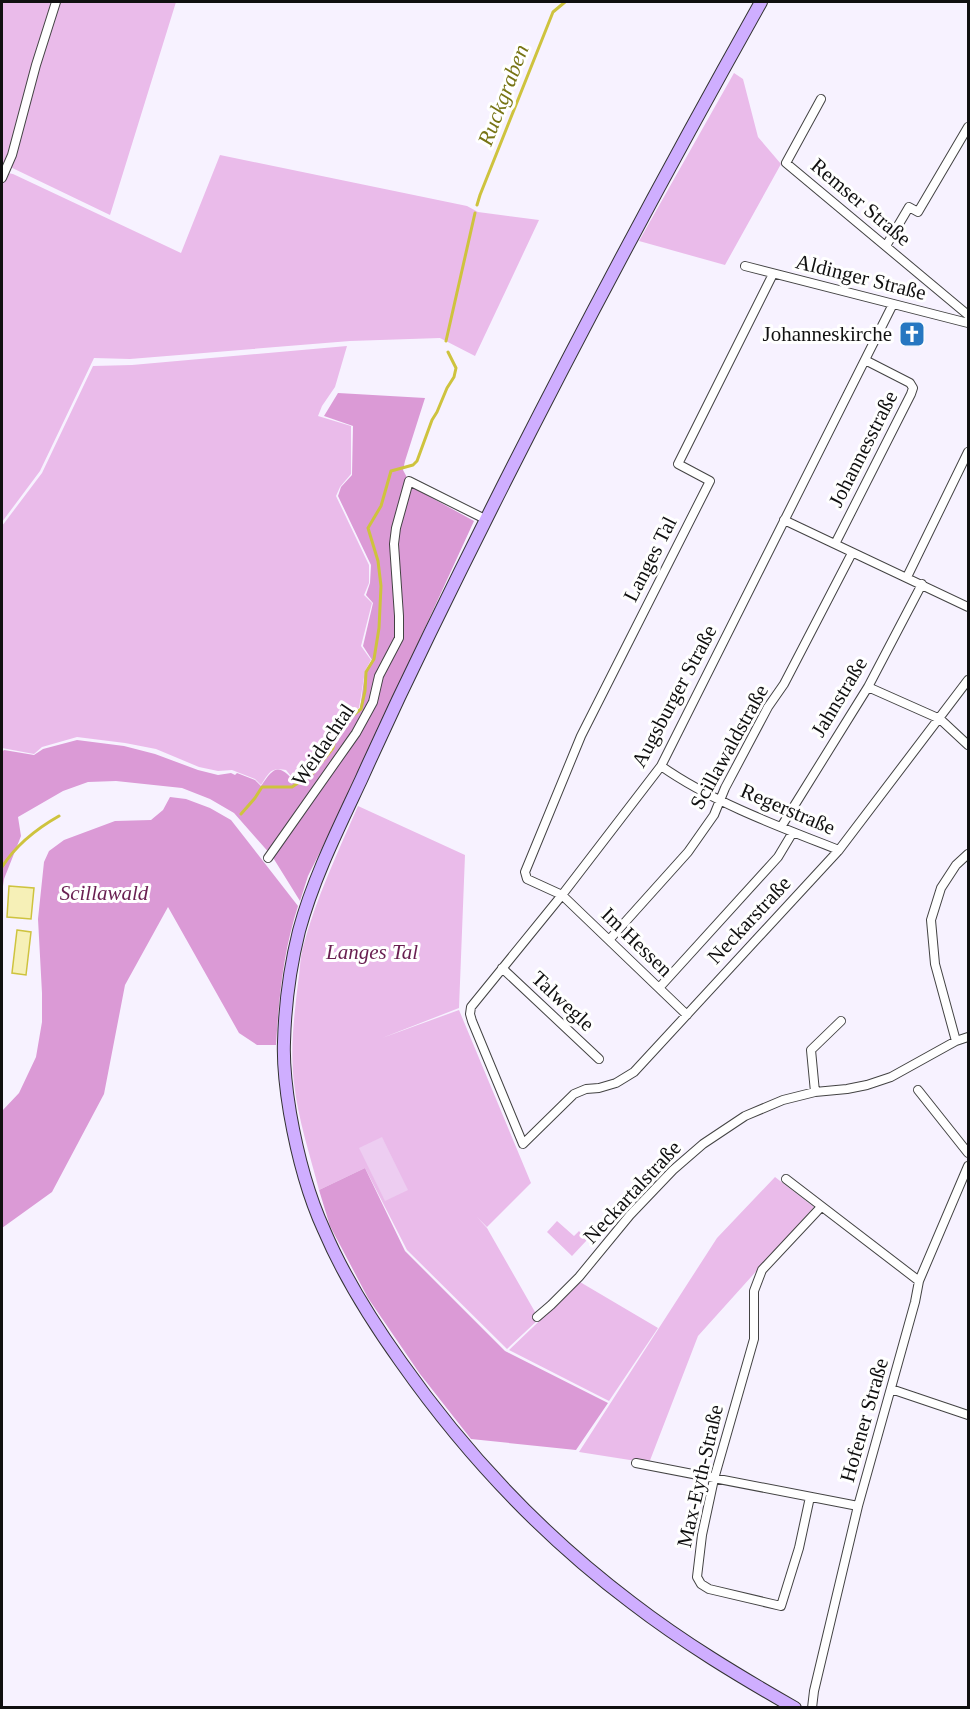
<svg xmlns="http://www.w3.org/2000/svg" width="970" height="1709" font-family="Georgia,serif">
	<rect width="100%" height="100%" fill="#f7f2ff"/>
	<path fill="#eabbea" d="M2 2H176L110 215 2 163Z
		M734 73 743 79 758 137 781 164 725 265 639 241Z
		M220 155 467 206 478 212 539 220 475 356 440 338 350 341 130 359 94 358 40 471 2 522V172L13 174 181 253Z
		M347 346 335 387 322 406 318 416 351 426V474L340 487 336 496 369 565V583L364 595 372 603 361 646 371 660 365 671 359 708 345 717 335 730 331 748 312 771 295 781 286 770C270 767 269 773 261 785L255 779 232 770 218 771 199 767 156 749 125 743 77 737 42 747 34 754 2 748V526L42 473 93 366 132 365Z
		M358 806 465 855 459 1008 382 1038 459 1010 531 1183 487 1227 477 1217 487 1228 539 1319 507 1349 407 1250 365 1168 319 1190C310 1155 298 1119 294 1083 290 1050 294 1016 298 983 300 971 300 958 303 947 316 898 338 852 358 806Z
		M775 1177 814 1207 698 1336 649 1463 579 1452 717 1238Z
		M557 1221 574 1236 579 1231 587 1240 572 1256 547 1232Z
		M580 1282 658 1328 609 1401 509 1350Z"/>
	<path fill="#db9ad6" d="M338 393 425 398 405 461 403 470 412 487 474 521 345 802 308 876 300 901 272 856 234 813 210 799 182 788 116 781 88 782 63 791 18 817 21 836 4 879 2 893V752L4 750 34 755 43 749 77 740 124 746 155 754 198 770 218 775 231 773 235 775 237 773 255 780 261 786C274 767 278 763 295 782L312 772 332 748 336 731 346 719 360 709 365 672 372 660 363 646 373 603 366 595 370 583 371 565 338 496 341 487 352 475 353 426 324 416Z
		M170 797 186 799 210 808 231 820 298 906C283 952 279 998 276 1045H257L239 1033 168 907 125 985 104 1094 52 1192 2 1228V1111L19 1093 36 1057 42 1022V993L38 919 44 862 49 851 64 840 115 821 151 820 163 810Z
		M365 1168 405 1251 505 1351 608 1403 576 1450 471 1439 420 1374 368 1298 330 1226 319 1190Z"/>
	<path fill="#edcdf1" d="M382 1137 408 1190 385 1201 359 1148Z"/>
	<path fill="#f6f0b7" stroke="#cec33e" stroke-width="1.5" d="M9 886 34 888 31 919 7 917Z
		M17 930 31 932 26 975 12 973Z"/>
	<g fill="none" stroke-linecap="round" stroke-linejoin="round">
		<path stroke="#cec33e" stroke-width="3" d="M477 205 480 195 553 12 565 2
			M446 341 475 213
			M241 814 255 798 262 787H292L313 773 333 748 337 731 347 720 361 709 365 691 366 672 374 659 379 628 381 586 378 561 368 528 381 506 391 471 413 465 417 461 432 420 437 412 447 388 454 377 456 368 448 352
			M2 867C16 845 36 829 59 816"/>
		<g stroke="#434343" stroke-width="10">
			<path id="street" d="M821 99 786 163 968 315
				M2 178 12 155 36 65 56 2
				M886 246 909 207 918 212 968 127
				M745 266 968 323
				M893 304 661 766 562 895 471 1007 470 1014 472 1021 523 1144 574 1094 586 1089 599 1088 616 1083 634 1072 839 850 968 680
				M784 520 968 607
				M835 544 911 394 913 388 910 383 865 360
				M907 577 968 452
				M868 687 940 719 968 745
				M661 766C712 802 780 827 839 850
				M781 827 868 687 922 584
				M268 858 356 733 373 702 379 676 399 638V616L394 544 396 528 409 481 485 519
				M609 940 688 852 714 815 725 788 768 707 784 684 852 553
				M502 968 599 1059
				M659 988 778 857 793 832
				M687 1015 562 895 527 879 525 872 581 736 710 481 678 464 773 274
				M956 1041 935 964 931 920 941 888 956 865 968 854
				M918 1090 968 1153
				M815 1092 811 1050 841 1021
				M786 1179 919 1281
				M537 1317 551 1305 579 1277 630 1215 673 1170 703 1144 745 1116 783 1100 815 1092 847 1089 867 1085 891 1077 956 1041 968 1037
				M891 1389 968 1415
				M636 1463 858 1506
				M810 1497 799 1548 781 1606 709 1589 701 1584 697 1577 702 1535 714 1479 754 1339V1291L762 1270 821 1207
				M812 1708 814 1691 858 1506 915 1302 919 1281 968 1166"/>
		</g>
		<g stroke="#323232" stroke-width="14">
			<path id="secondary" d="M761 2C645 209 534 419 430 633 406 682 383 731 361 780 338 829 313 879 299 931 290 967 285 1005 284 1042 283 1066 286 1089 290 1113 297 1153 307 1193 324 1230 344 1277 371 1320 401 1362 465 1453 543 1536 632 1603 684 1643 739 1676 795 1708"/>
		</g>
		<use href="#street" stroke="#fff" stroke-width="8"/>
		<use href="#secondary" stroke="#cfaeff" stroke-width="12"/>
	</g>
	<defs>
		<g id="church-square" transform="scale(1.35)"><rect x="-9" y="-9" width="18" height="18" rx="4" fill="#2677c1" stroke="#fff"/><path d="M-1.2-6h2.4v3.5h3.3v2.4h-3.3V6h-2.4V-.1h-3.3v-2.4h3.3Z" fill="#fff"/></g>
	</defs>
	<g fill-rule="evenodd">
		<use href="#church-square" x="912" y="334"/>
	</g>
	<g text-anchor="middle" dominant-baseline="central" stroke-width="6" stroke-linejoin="round" paint-order="stroke">
		<g font-size="21" fill="#101010" stroke="#fff">
			<text transform="translate(861 202) rotate(40)">Remser Straße</text>
			<text transform="translate(861 277) rotate(14)">Aldinger Straße</text>
			<text transform="translate(863 449) rotate(-63)">Johannesstraße</text>
			<text transform="translate(650 559) rotate(-63)">Langes Tal</text>
			<text transform="translate(674 696) rotate(-62)">Augsburger Straße</text>
			<text transform="translate(839 697) rotate(-59)">Jahnstraße</text>
			<text transform="translate(323 745) rotate(-56)">Weidachtal</text>
			<text transform="translate(729 747) rotate(-61)">Scillawaldstraße</text>
			<text transform="translate(788 809) rotate(23)">Regerstraße</text>
			<text transform="translate(749 920) rotate(-47)">Neckarstraße</text>
			<text transform="translate(637 942) rotate(44)">Im Hessen</text>
			<text transform="translate(563 1001) rotate(43)">Talwegle</text>
			<text transform="translate(632 1192) rotate(-47)">Neckartalstraße</text>
			<text transform="translate(864 1420) rotate(-74)">Hofener Straße</text>
			<text transform="translate(700 1476) rotate(-77)">Max-Eyth-Straße</text>
		</g>
		<g font-size="21" fill="#101010" stroke="#fff" text-anchor="end">
			<text x="892" y="334">Johanneskirche</text>
		</g>
		<g font-size="21" font-style="italic" fill="#691f51" stroke="#fff">
			<text x="104" y="893">Scillawald</text>
			<text x="372" y="952">Langes Tal</text>
		</g>
		<g font-size="22" font-style="italic" fill="#777415" stroke="#fff">
			<text transform="translate(503 95) rotate(-69)">Ruckgraben</text>
		</g>
	</g>
	<rect width="970" height="1709" fill="none" stroke="#101010" stroke-width="6"/>
</svg>
